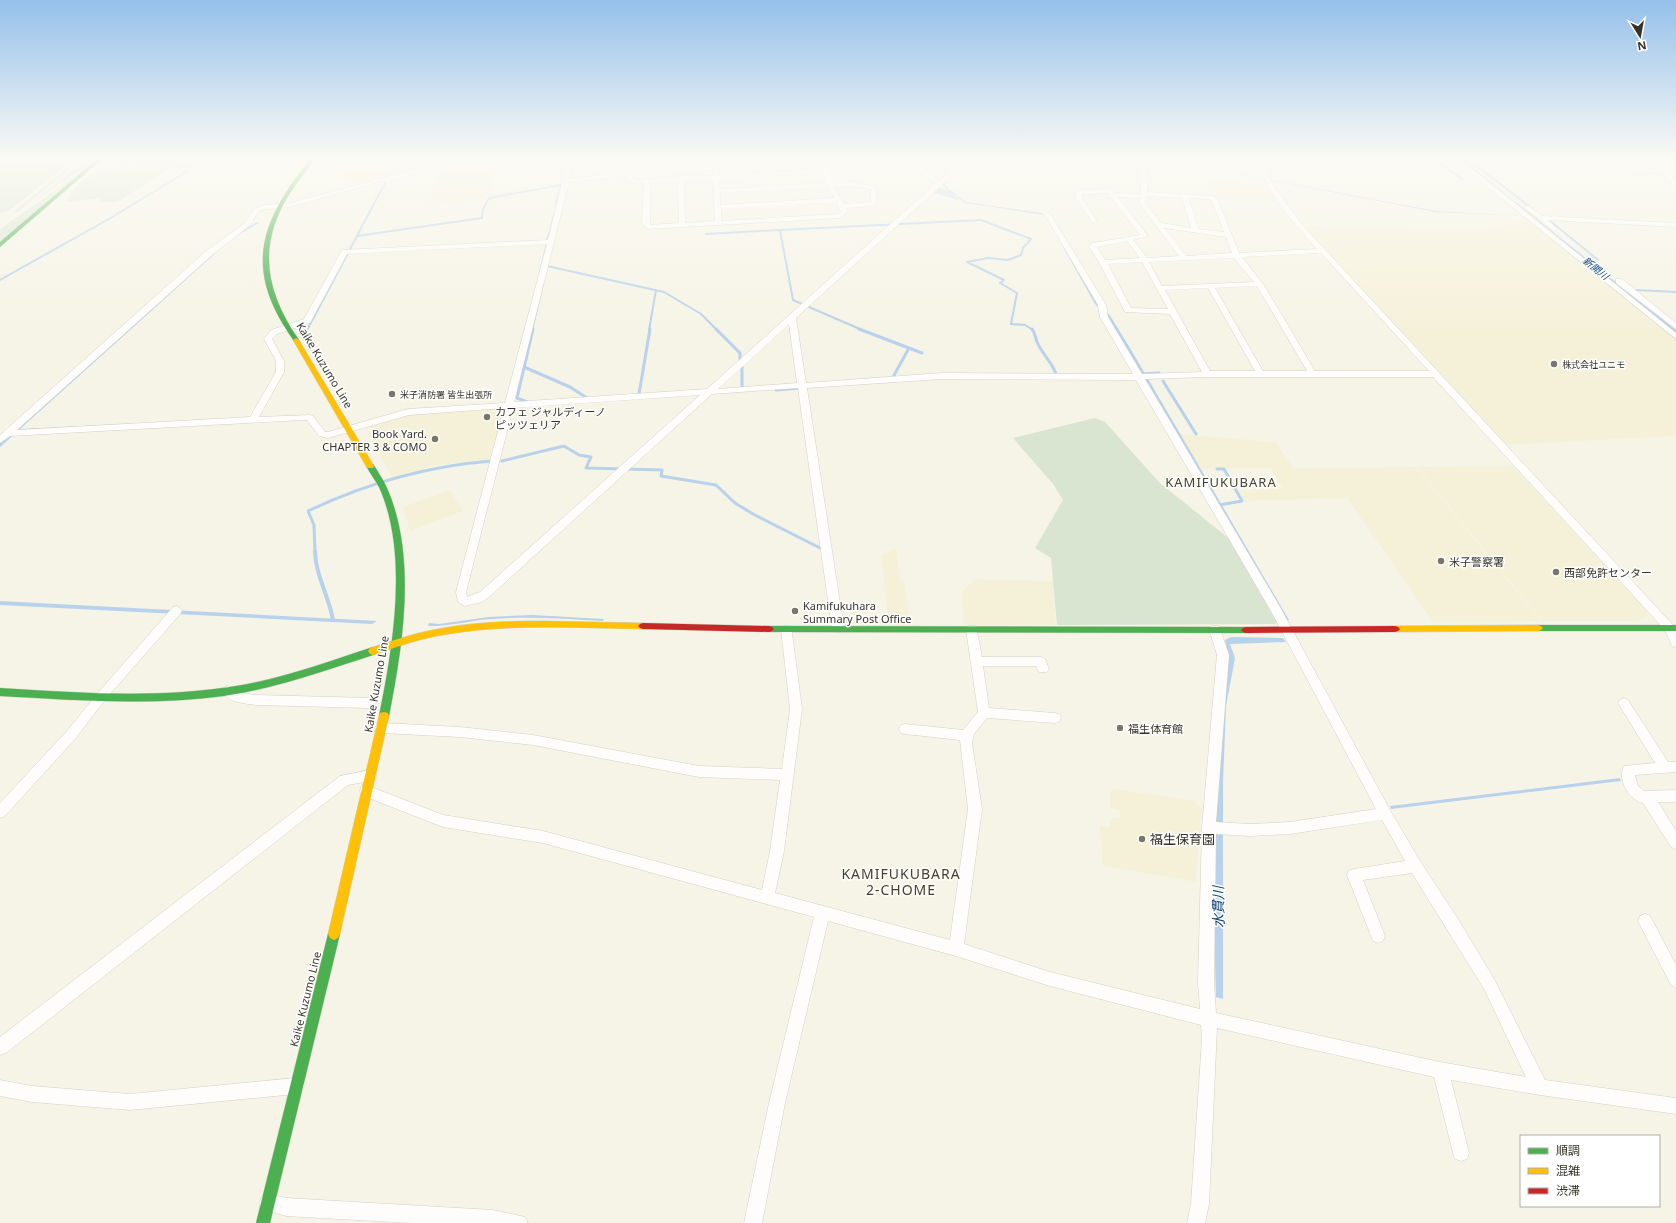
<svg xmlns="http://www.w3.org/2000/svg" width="1676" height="1223" font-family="'Noto Sans','Noto Sans JP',sans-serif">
	<rect width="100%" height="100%" fill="#f6f4e6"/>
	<path fill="#f5f1d9" d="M323 159H444L443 161 446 163H439L357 185 321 162Z
		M464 159H497L490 196 429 207 442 165Z
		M1210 179 1267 187 1277 201 1217 199Z
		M1530 221 1676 340V436L1506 445 1304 226 1475 229Z
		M496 409 503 414 493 460 438 465 392 477 368 435 373 423 407 415Z
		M1179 434 1276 442 1293 468 1416 467 1541 621 1433 622 1347 498 1243 501 1237 490 1283 489 1270 468 1200 469Z
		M1513 466 1644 608 1648 616 1637 621H1542L1417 467Z
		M450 490 463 511 410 531 403 507Z
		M896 549 900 580H904L910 624 889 625 881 555Z
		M976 579 1053 581 1056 625H963L962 591Z
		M1115 789 1195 801 1202 808 1196 882 1103 866 1100 825 1110 827V820L1115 817 1120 818V810L1114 809 1110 806V793Z"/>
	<path fill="#d9e5d0" d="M15 159H74L9 211 0 213V167Z
		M77 159H83L18 212 12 213Z
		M86 159H97L29 205Z
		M115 159H218L189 168 116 166 113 160Z
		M117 167 171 168 117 202H100L102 198C89 197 78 203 66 201 76 183 97 167 117 167Z
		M74 177 0 242V229Z
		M1095 418 1105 422 1160 483 1232 541 1277 622 1275 624 1057 625 1051 558 1035 548 1063 500 1053 484 1013 438Z"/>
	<path fill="#b8d1ec" d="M1160 159 1436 211 1519 216 1435 212Z
		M1458 159H1462L1676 330V335Z
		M939 188 951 190 966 202 1041 213 1044 215 965 203 952 193 959 200 934 193Z
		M1051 215 1066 239V247L1098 304 1109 314 1130 348 1289 620 1284 621 1142 379 1067 374H1141L1105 314 1095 304 1063 247V239Z
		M257 222 259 223 234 237 219 250 20 429 249 418 18 431 0 447V443L212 253 244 229Z
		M0 601 377 621 372 624 0 605Z
		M532 615 604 619 603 621C566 619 529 616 492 619 470 620 450 627 428 626L429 623 439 624 489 617Z
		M1231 637 1283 638 1286 642 1230 644 1235 658 1226 706 1223 782V999L1216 997C1212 883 1215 768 1228 653L1225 640Z
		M1620 778 1621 781 1391 809 1390 806Z"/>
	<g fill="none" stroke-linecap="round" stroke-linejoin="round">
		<path stroke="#b8d1ec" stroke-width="2" d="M898 159 922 163
			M1434 159 1462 179
			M1469 159 1492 160
			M1472 162 1531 208
			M943 184 947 188
			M557 206 556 201 561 188
			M1549 220 1598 260
			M780 230 981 220 1031 239 1023 248 1021 255 1008 260 988 258 967 262 1004 280 1000 283 1017 293 1011 324 1025 325 1033 330
			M706 234 780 230 793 300 862 330
			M357 236 482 218 483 209 489 198 561 185
			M547 241 555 212
			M349 251 386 181
			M547 266 664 292 701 314 717 330
			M539 276 547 243
			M0 280 114 216 186 172
			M1636 290 1676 292
			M307 330 348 253
			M532 330 543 284
			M649 330 656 290"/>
		<path stroke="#b8d1ec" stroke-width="3" d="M716 329 740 353V359
			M859 329 922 353
			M1032 329C1036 334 1035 339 1038 344 1043 355 1052 362 1056 374
			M742 366V387
			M524 367 570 387 587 398
			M1142 374 1159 373
			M893 377 909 348
			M1163 381 1196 434
			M776 390 801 388
			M637 395 639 394 650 329
			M527 402 517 398 533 329
			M502 461 564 446 579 455 591 457 586 468 662 470 661 476 716 485 735 503 753 514 822 549
			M1217 469H1224L1242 501 1219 505
			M315 553 314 525 308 511C367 483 426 466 492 461"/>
		<path stroke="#b8d1ec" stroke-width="4" d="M315 552C316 577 329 596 333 620"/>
		<g stroke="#d3d1c6" stroke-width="1">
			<path id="street" d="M455 159H465L387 182 381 181 290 207 266 209 259 211 250 225 211 256 17 430 250 417 276 372V361L264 339 271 330 304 319 342 250 548 240 568 159H574L570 178 712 165V159H718V165L826 159 873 161 919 169 910 159H916L939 181 963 159H970L796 318 806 383 942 373 1133 374 1100 317 1098 305 1045 215 1048 213 1051 215 1106 305 1108 317 1142 374 1202 372 1170 314 1125 312 1099 262 1089 247 1091 244 1093 243 1140 235 1108 193 1082 194V198L1097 221 1094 223 1092 222 1076 198V192L1079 190 1110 189 1115 193 1141 194V159H1147V192L1213 196 1218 200 1239 253 1317 249C1296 225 1272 200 1261 169L1208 159H1222L1259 166 1257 159H1263L1273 185 1303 226 1673 625 1676 631V647L1672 646 1665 630 1433 377H1207L1145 379 1280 607 1390 810 1420 861 1458 919 1494 979 1545 1080 1676 1098V1114L1540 1095 1451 1080 1469 1153 1467 1159 1461 1161 1455 1159 1453 1153 1434 1077 1217 1028 1209 1204 1205 1223H1187L1191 1204 1202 1039 1201 1025 1050 986 956 956 828 921 785 1103 762 1223H744L769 1103 814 917 543 843 443 827 361 795 360 791 361 787 366 785 443 815 543 831 762 890 770 851 780 780 699 777 533 745 460 737 381 733 377 732 375 728 377 724 381 723 460 727 533 735 699 766 782 769 790 709 781 629 783 626H791L802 709 784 851 775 893 950 940 968 809 960 740 905 734 901 733 899 729 901 725 905 724 963 730 978 712 966 629 968 626H976L982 657H1041L1045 659 1049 669 1047 672H1039L1036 666H983L989 708 1055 713 1059 714 1061 718 1059 722 1055 723 987 718 974 734 972 743 982 809 964 944 1050 972 1200 1009 1198 983 1202 828 1217 655 1209 629 1211 626H1219L1229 655 1216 822 1250 824 1290 822 1376 809 1271 611 1136 380 942 379 807 388 844 629 842 632H834L832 629 798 388 712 394 488 598 482 602 465 606 458 602 456 592 504 408 409 415 328 438 319 436 307 420H302L10 436 0 443V435L205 252 245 223 254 209 265 205 290 203ZM821 163 823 169 719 175V169ZM827 163 873 165 922 173 935 184 707 389 514 402 569 182 626 176 628 181 636 184 644 183 642 224 648 229 840 218 848 212 846 208 872 206 876 203V187L853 182 833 183ZM712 169 713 176H681L636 180 633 179 632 176ZM824 173 826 183 720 189 719 179ZM713 179 715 221 685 223 684 181ZM678 181 679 223 650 225V183ZM853 186 871 189V202L844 204 834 187ZM828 187 834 198 720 205V193ZM1147 196 1182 198 1191 228 1161 223 1145 203ZM1118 197 1140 198 1139 203 1179 256 1147 258 1133 240 1148 236ZM1189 198 1209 199 1212 201 1224 232 1198 229ZM836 202 841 212 838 214 721 221V209ZM1164 228 1226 237 1232 253 1186 256ZM1127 241 1140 258 1105 260 1097 247ZM547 244 505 403 408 409 328 432H325L313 416 310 415 259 417 284 372V361L272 339 277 334 310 323 347 254ZM1321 253 1429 371H1315L1264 285 1242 257ZM1234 258 1254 282 1162 286 1149 262ZM1142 262 1168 309 1131 308 1108 264ZM1257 286 1307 371H1263L1215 288ZM1208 288 1255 371H1210L1165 290ZM789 324 797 383 718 389ZM700 395 480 592 467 597 466 592 513 408ZM1382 820 1405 861 1354 869 1349 870 1347 875 1373 941 1378 943 1383 941 1385 936 1363 880 1412 873 1484 989 1526 1077 1440 1062 1216 1013 1214 983 1216 834 1250 836 1290 834Z
				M678 159H710L707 161H681Z
				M1453 159H1460L1676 333V339Z
				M1464 159 1658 169 1649 159H1655L1666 170H1676V174L1669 173 1676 180V186L1662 173 1466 162Z
				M1525 206H1529L1542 216 1676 223V227L1548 220 1557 229 1554 231 1525 208Z
				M1616 279H1622L1676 323V329L1616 283Z
				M177 606 182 610 181 613 105 700 75 739 5 816 0 818V803L67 731 97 694 173 607Z
				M228 686 241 693 256 695 370 698 374 700 376 703 374 706 370 708 256 705C244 703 228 703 222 691L224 688Z
				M1624 698 1628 700 1668 762H1676V772L1635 775 1638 786 1644 791 1676 790V802H1658L1676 831V849L1671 847 1643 803C1629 800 1617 779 1624 766L1655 763 1618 703 1620 700Z
				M370 770 375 772 376 776 375 780 348 785 6 1053 0 1055V1037L340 776Z
				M1645 914 1650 916 1676 965V988L1671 985 1638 921 1640 916Z
				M296 1078 302 1080 304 1086 302 1092 296 1094 130 1110 32 1102 0 1096V1080L32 1086 130 1094Z
				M268 1194 286 1198 493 1210 525 1217 528 1223H411L286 1216 262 1209 259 1203 262 1197Z"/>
		</g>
		<g stroke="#d3d1c6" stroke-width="1">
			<path id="fast" d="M97 159H102L0 247V242Z
				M310 159H315C307 170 298 181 290 193 257 245 265 291 299 340L296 342 294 341C243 269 259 224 310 159Z
				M367 464H373C378 472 383 479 387 488 417 556 403 645 389 716L388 719 384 720 380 719 379 716C393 647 409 553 379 487 375 480 370 473 366 466Z
				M1538 625H1676V631H1538L1535 630 1533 628 1535 626Z
				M769 626 1246 627 1249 628 1251 630 1249 632 1246 633 769 632 766 631 764 629 766 627Z
				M373 647 376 648 378 651 376 654C327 670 277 688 224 696 150 706 74 700 0 696V688C80 693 162 699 242 685 287 677 330 661 373 647Z
				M334 928 338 930 340 934 270 1223H256L328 934 330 930Z"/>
		</g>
		<g stroke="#d3d1c6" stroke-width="1">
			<path id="slow" d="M1457 159H1468V160L1466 161Z
				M296 338 299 340 374 466 373 468H367L366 466 293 340Z
				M544 621 643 623 646 624 648 626 646 628 643 629C575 628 505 623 437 636 415 640 394 648 373 655L370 654 368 651 370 648C392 641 414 633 438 629 473 622 509 621 544 621Z
				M1538 625 1541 626 1543 628 1541 630 1538 631 1395 632 1392 631 1390 629 1392 627 1395 626Z
				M384 712 388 713 389 716 340 934 338 938 334 940 330 938 328 934 379 716 380 713Z"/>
		</g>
		<g stroke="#d3d1c6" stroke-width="1">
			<path id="jam" d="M643 623 769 626 772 627 774 629 772 631 769 632 643 629 640 628 638 626 640 624Z
				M1395 626 1398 627 1400 629 1398 631 1395 632 1246 633 1243 632 1241 630 1243 628 1246 627Z"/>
		</g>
		<use href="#street" fill="#fefdfb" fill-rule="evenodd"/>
		<use href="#fast" fill="#4caf50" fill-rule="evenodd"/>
		<use href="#slow" fill="#ffc107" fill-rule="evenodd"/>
		<use href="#jam" fill="#c62828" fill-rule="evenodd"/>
	</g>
	<linearGradient id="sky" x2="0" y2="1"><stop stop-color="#95c0ea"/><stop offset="0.48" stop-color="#fbfaf4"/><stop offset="1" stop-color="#fbfaf4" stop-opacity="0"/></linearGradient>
	<rect width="1676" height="330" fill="url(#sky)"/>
	<g fill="#79776b" stroke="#fff" stroke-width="1.5">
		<circle cx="1554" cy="364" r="4"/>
		<circle cx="392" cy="394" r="4"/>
		<circle cx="487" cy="417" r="4"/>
		<circle cx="435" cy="439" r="4"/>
		<circle cx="1441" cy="561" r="4"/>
		<circle cx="1556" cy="572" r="4"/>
		<circle cx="795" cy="611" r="4"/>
		<circle cx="1120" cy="728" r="4"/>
		<circle cx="1142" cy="839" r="4"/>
	</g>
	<g text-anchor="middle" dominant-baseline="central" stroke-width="3" stroke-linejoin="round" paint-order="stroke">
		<g font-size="9" fill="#353329" stroke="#fff" text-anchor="start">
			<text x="1562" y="364">株式会社ユニモ</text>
			<text x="400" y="394">米子消防署 皆生出張所</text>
		</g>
		<g font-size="10" font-style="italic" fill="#0f4378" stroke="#fff">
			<text transform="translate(1596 268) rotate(39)">新開川</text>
		</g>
		<g font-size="11" fill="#353329" stroke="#fff">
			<text transform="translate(325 365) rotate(59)">Kaike Kuzumo Line</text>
			<text transform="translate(376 684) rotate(-80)">Kaike Kuzumo Line</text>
			<text transform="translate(305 999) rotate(-76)">Kaike Kuzumo Line</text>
		</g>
		<g font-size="11" fill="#353329" stroke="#fff" text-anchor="start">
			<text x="495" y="411">カフェ ジャルディーノ<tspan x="495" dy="13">ピッツェリア</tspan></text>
			<text x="427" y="433" text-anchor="end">Book Yard.<tspan x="427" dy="13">CHAPTER 3 &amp; COMO</tspan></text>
			<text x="1449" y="561">米子警察署</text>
			<text x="1564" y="572">西部免許センター</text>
			<text x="803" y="605">Kamifukuhara<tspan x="803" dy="13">Summary Post Office</tspan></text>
			<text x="1128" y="728">福生体育館</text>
		</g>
		<g font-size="13" letter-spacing="1" fill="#423e29" stroke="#fff">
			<text x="1221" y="482">KAMIFUKUBARA</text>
		</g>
		<g font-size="13" fill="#353329" stroke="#fff" text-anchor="start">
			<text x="1150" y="839">福生保育園</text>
		</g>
		<g font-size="14" letter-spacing="1" fill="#423e29" stroke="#fff">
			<text x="901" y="873">KAMIFUKUBARA<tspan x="901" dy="16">2-CHOME</tspan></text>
		</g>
		<g font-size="14" font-style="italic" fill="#0f4378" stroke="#fff">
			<text transform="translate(1218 907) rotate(-91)">水貫川</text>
		</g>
	</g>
	<rect x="1520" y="1135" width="140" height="72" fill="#ffffff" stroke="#aeada9"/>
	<rect x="1528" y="1148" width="20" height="6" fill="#4caf50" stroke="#aeada9"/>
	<text x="1556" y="1155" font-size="12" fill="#353329">順調</text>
	<rect x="1528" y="1168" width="20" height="6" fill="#ffc107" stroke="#aeada9"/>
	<text x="1556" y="1175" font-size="12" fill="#353329">混雑</text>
	<rect x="1528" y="1188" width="20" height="6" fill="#c62828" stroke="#aeada9"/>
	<text x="1556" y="1195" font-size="12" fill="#353329">渋滞</text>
	<g transform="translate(1640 36) rotate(169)" stroke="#ffffff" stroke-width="3" paint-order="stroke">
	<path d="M0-3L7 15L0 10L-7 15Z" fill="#353329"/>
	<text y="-6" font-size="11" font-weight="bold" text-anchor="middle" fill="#353329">N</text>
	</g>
</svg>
